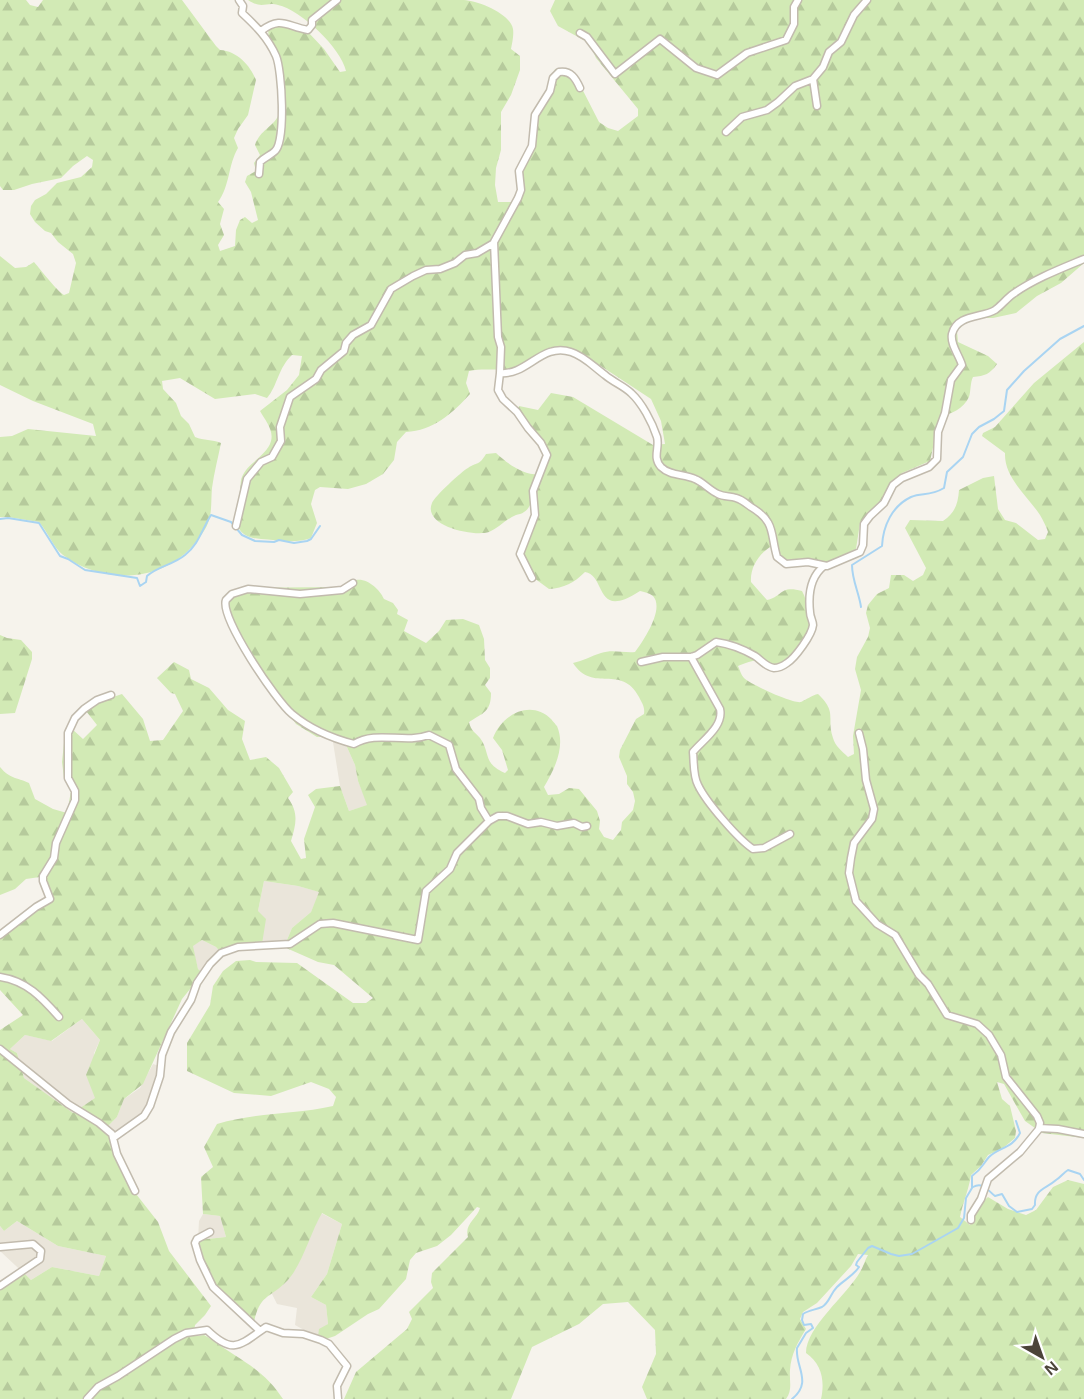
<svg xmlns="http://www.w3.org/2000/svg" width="1084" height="1399" font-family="Helvetica,sans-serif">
	<defs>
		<pattern id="forest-firs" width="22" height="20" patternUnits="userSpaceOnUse" patternTransform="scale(1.5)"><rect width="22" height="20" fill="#d2eab5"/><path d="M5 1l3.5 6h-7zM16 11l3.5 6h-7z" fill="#b6ca9c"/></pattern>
	</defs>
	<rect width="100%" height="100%" fill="#f6f3ec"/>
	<path fill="#eae5da" d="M332 736 346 745 355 765 358 781 368 805 349 811 340 786Z
		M264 881 298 886 320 892 311 912 292 928 284 947 262 944 258 911Z
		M202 940 216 947 223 955 203 973 198 969 192 946Z
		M82 1019 100 1040 94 1053 96 1098 73 1114 24 1078 17 1053 10 1049 25 1035 52 1041Z
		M153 1064 163 1067 151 1107 138 1125 123 1136H108L107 1127 117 1117 124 1099 140 1088Z
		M321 1213 342 1224 327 1274 311 1297 326 1305 328 1324 318 1337 313 1335 295 1325 297 1308 277 1304 271 1292 285 1283 296 1266Z
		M203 1214 220 1216 226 1237 198 1240 199 1221Z
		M17 1221 58 1246 106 1256 99 1276 52 1267 31 1280 0 1251V1226L4 1231Z"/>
	<path fill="url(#forest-firs)" fill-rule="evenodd" d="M0 0H26L30 5 38 7 43 0H182L216 46 220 50C237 51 250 65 256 80L248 115 238 129 234 138 238 148C228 165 230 186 218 202L224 209 220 224 224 235 218 245 220 251 235 246 236 230 240 220 245 217 252 223 258 220 251 192 245 182 247 176 256 171 254 163 260 155 255 145C260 130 273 127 278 116 279 112 283 93 283 88 287 64 264 46 269 26L277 23 308 32 324 49 340 72 346 71C341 48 301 10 278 5 266 1 263 10 248 0H464C478 1 510 13 513 29 514 35 512 44 511 49L520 56V70L511 95 501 112V150L496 168 495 185 498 202H512L519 188 516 171 518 165 530 142 529 132 533 112 549 88 555 69H561L575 75 599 122 608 128 618 131 638 116V109L596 58 589 43 558 26 550 11 555 0H1084V263L1061 283 1037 296 1016 313 993 318H977L963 325 957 331 958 342 988 356 997 364C990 374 985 376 973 377 970 383 971 391 969 397 963 409 952 414 940 416L930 461 902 473 891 482 884 497 860 523 856 549 830 561 820 563 809 558 784 560 778 550 772 546C759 553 750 567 751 582L767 600C783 597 779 585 802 591 809 603 806 613 810 627 803 639 790 664 775 664 768 664 773 664 766 661 758 658 746 663 738 666 740 670 741 675 744 678 750 684 793 704 801 702 806 700 812 695 818 694 838 713 826 718 833 738 835 746 842 751 848 757L854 754 853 736 861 690 855 669 857 657 868 637 870 628 866 613 868 605 877 594 889 588 891 575H904L913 581 923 575 926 568 905 528 910 520 943 521C955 513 958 504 959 490L983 478 994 476 998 509 1005 520 1016 523 1038 540 1045 539 1048 532C1046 526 1043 520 1040 515 1027 495 1004 478 1005 453L982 436 983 433 995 427 1034 383 1084 342V1138L1042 1133 1025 1121 1004 1084 997 1082 1002 1099 1010 1106 1016 1131 1015 1138 1003 1148 988 1155 981 1166 971 1175C969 1189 963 1202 960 1217L970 1225 980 1204 988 1197 1008 1209 1026 1215 1036 1210 1053 1187 1068 1180 1084 1184V1399H821C825 1381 822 1364 806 1353 806 1327 847 1295 860 1272 863 1267 865 1260 868 1255L858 1254 851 1266 817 1303 803 1312 800 1319 806 1329C798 1342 791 1354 790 1370 789 1381 793 1389 786 1399H647L642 1387 656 1354 655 1330 628 1302 603 1304 579 1324 532 1347 511 1399H344L356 1372 407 1329 412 1319 409 1312 433 1288 431 1282 432 1273 468 1237C464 1224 477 1219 480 1208L477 1207 451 1235 437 1246 416 1253 410 1260 406 1279 379 1309 368 1314 335 1336 326 1339 318 1337 319 1329 328 1324 326 1305 311 1297 327 1274 342 1224 322 1213C310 1233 302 1267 285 1283 268 1299 260 1295 254 1322 221 1294 209 1284 198 1240L226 1237 220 1216 203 1214 201 1177 213 1167 204 1147 217 1124C256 1112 293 1115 333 1106L336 1097 329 1089 311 1082 271 1096 234 1093 187 1071V1043L210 1005 213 986 223 971 236 961 250 960 256 962 297 963 353 1003H366L373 998 334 965 318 962 284 947 292 928 311 912 319 892 298 886 264 881 258 911 266 919 262 944 234 948 223 955 216 947 202 940 193 946 198 969 203 973 182 999 143 1084 124 1099 117 1117 107 1127 112 1149 129 1185 158 1222 169 1251 211 1306 205 1315 195 1325 194 1333 197 1336 204 1335 211 1339C239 1360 263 1368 283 1399H0V1288L24 1273 31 1280 52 1267 99 1276 106 1256 58 1246 17 1221 4 1231 0 1226V1030L23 1015 0 990V933L47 898 40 877 26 879 15 889 0 895V767C10 779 16 777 29 783L35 799 53 809 67 813 71 791 64 778 62 762 64 743 71 728 83 739 97 725 86 711 101 701 122 694 143 719 150 741 163 740 183 711 175 694 171 693 157 678 174 662 189 670 191 679 209 688 228 710 245 721 242 739 250 760 266 757 279 768 293 792 288 798C299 813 296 824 291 841L301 859 306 858 304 839 315 807 308 795 316 789 340 786 349 811 367 805 358 781 355 765 346 745 332 736 317 737 296 724 236 640 229 628 222 605 229 592 241 588 342 587C346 585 352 581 356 580 368 578 380 590 384 599L393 603 398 610 397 614 408 620 404 631 426 643 439 631 446 620 463 619 479 625 484 639 485 660 490 668V678L485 685 491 693C491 712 483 713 469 722 471 731 475 732 480 738 491 753 482 763 505 773L508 770 502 750 493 738C502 714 531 699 551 719 552 720 556 725 557 726 566 747 554 770 544 787L548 795 559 794 569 788 579 789 597 811 600 821 599 829 604 837 613 840 621 830 622 822 633 810 635 801 633 792 627 784V776L619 757 620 750 636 719 644 714C645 707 642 703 639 697 621 663 593 694 573 663 583 661 591 656 601 653 612 649 623 653 635 652 643 641 665 609 653 596 649 593 644 592 640 591 594 621 607 576 585 572 574 583 564 588 549 589L534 578 522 557 538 504 532 501C530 505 528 510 524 512 522 514 518 514 516 515 506 519 499 528 489 532 474 537 422 526 432 503 434 497 462 471 468 468 478 461 478 467 486 454L496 453C509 465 526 477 544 474L548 455 518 409 519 406 538 410 551 393 573 397 653 445 665 444 661 421 651 399 578 351C540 337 540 361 512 369 501 371 483 368 469 371L466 383 470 394C453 413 433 431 406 432L397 442 394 460 383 474 366 484 348 489 320 487 315 490 311 504 317 523 311 538C296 544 276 540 261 539 230 537 235 514 240 491 241 487 240 481 242 477 247 463 267 456 271 441 274 430 265 420 260 411L287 390 299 375 302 356 292 355C278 368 278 385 267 398L255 394 215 399 180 378 162 381 163 389 176 403 181 416 189 424 195 437C204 441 212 439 221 443 218 458 214 473 212 488 211 498 212 511 209 520 207 528 200 537 195 543 163 583 103 585 63 555 53 547 48 532 39 522L8 517H0V437L12 436 28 429 96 436 93 424 33 401 0 385V256L15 268 26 267 34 262C41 270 57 291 64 295L69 293 76 263 73 254 58 242 51 233 45 231 35 222 30 214 31 206 35 200 46 194 57 183 81 177 92 167 93 160 87 156 73 166 61 178 32 184 14 190H3L0 186ZM82 1019 100 1040 86 1075 95 1098 73 1113 24 1078 17 1053 10 1049 25 1035 51 1041Z
		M0 635 7 638 21 640 32 652V659L15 713 0 714Z"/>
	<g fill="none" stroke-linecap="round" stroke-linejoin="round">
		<path stroke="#a9d4f2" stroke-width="2" d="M0 519 8 518 39 523 60 556 68 559 85 570 137 578 140 586 146 582 147 576C158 566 173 565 185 555 199 544 202 529 211 515L231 522 242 535 255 541 274 542 279 540 294 543 307 541 311 539 320 526
			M861 607C859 593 852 580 852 565L882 546C883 526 892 506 911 497 922 492 929 497 944 488L947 472 963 457 972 434 979 427 994 419 1004 411 1007 390 1024 371 1060 339 1084 326
			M973 1187C983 1181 988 1191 995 1196L1002 1194 1009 1206 1017 1212 1032 1209 1035 1205C1034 1189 1046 1189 1056 1180 1061 1177 1063 1173 1068 1170L1080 1174 1084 1180
			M792 1399C813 1382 795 1367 797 1348L806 1333 813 1328 811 1324 804 1325 802 1320 803 1314C809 1310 815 1310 822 1307 830 1302 830 1294 837 1287 844 1280 853 1276 859 1267L856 1265 857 1262 868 1248 872 1246 891 1254 899 1256 912 1254 958 1228 964 1218 966 1198 972 1188V1176C982 1169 982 1165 989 1157 999 1147 1012 1149 1020 1133L1016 1121"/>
		<g stroke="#c2bbae" stroke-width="9">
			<path id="minor" d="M239 0 243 6 242 13C256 26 268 38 276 56 282 70 286 141 275 151 271 155 265 157 260 162L259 174
				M261 31C281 16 286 26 308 30L312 25V20L337 0
				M580 33 587 37 615 74 660 39 696 68 717 75 747 53 786 40 794 24V7L798 0
				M813 79 817 106
				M580 88C576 79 571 70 559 72L553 78 550 91 535 115 532 146 519 171 521 190 518 198 494 242 498 337 501 347 500 373C527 376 542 342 571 352 584 356 594 367 605 375 613 382 624 386 631 393 642 403 652 422 657 437 660 448 652 457 661 467 670 476 684 474 695 479 703 482 709 490 718 494 724 497 730 496 736 498 741 499 747 504 751 507 776 522 770 533 777 557L786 564 808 562 827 566 860 552 863 545 864 524 870 516 884 503 893 485 902 478 929 467 937 459 938 432 945 413 951 380 962 365C959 355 950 344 952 334 957 314 982 318 995 310 1002 305 1006 299 1013 294 1034 279 1060 269 1084 259
				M726 132 742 117 767 110 778 102 795 86 813 79 823 67 829 52 841 42 854 15 867 0
				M500 373 498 390 503 399 517 412 528 428 541 443 547 455 533 491 535 515 520 554 532 578
				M236 526 247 479 261 462 272 457 281 441 280 427 290 397 316 379 321 370 344 351 346 343 353 335 371 325 391 289 413 276 426 270 440 269 455 263 465 255 477 253 494 243
				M353 583 342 590 300 594 248 589 232 594 226 600C219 617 277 702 292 714 310 729 331 738 354 744 377 730 404 744 429 735L449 745 456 769 479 799 481 808 489 821
				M691 657 720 709C724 726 703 740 693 752 694 762 693 776 698 785 706 802 738 839 753 849L764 848 790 834
				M641 662 663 657H691L697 655 716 642C730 644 743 649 755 656 761 660 766 667 774 668 779 668 783 666 787 663 795 658 812 635 813 625 813 621 810 617 810 612 808 594 810 577 824 566
				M859 733 863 749 866 780 874 809 872 819 854 843 851 858 849 873 856 901 877 924 895 935 919 975 928 984 947 1015 977 1024 989 1035 1001 1055 1006 1077 1037 1116 1040 1123 1039 1129 1020 1152 988 1179 981 1199 971 1215V1220
				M0 935 36 907 50 899 43 881V876L54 858 56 843 75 800V791L68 778V733L75 718 84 709 97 700 111 695
				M0 977C27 981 42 998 59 1017
				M0 1049 68 1104 99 1123 112 1134 117 1154 135 1191
				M1039 1128 1058 1129 1084 1134
				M113 1138 144 1116 150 1106 160 1076 162 1055 171 1032 191 1000 197 983 210 964 221 953 238 947 290 944 320 924 333 923 418 940 426 891 450 869 457 853 489 821 498 816H507L528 824 541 822 557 826 574 823 582 827 587 826
				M210 1232 197 1239 195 1243 200 1260 213 1287 260 1331
				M0 1247 33 1244 41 1251 40 1259 0 1286
				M87 1399 98 1387 118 1376 174 1339 186 1333 207 1330C233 1355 239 1346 266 1327L283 1333 303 1334 321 1340 329 1344 347 1366 337 1386 338 1399"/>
		</g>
		<use href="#minor" stroke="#fff" stroke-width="6"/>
	</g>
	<g transform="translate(1042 1357) rotate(140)" stroke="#ffffff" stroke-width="4.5" paint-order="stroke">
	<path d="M0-4.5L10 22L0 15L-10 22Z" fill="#4b4439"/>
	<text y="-9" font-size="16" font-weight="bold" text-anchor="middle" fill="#4b4439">N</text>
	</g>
</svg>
